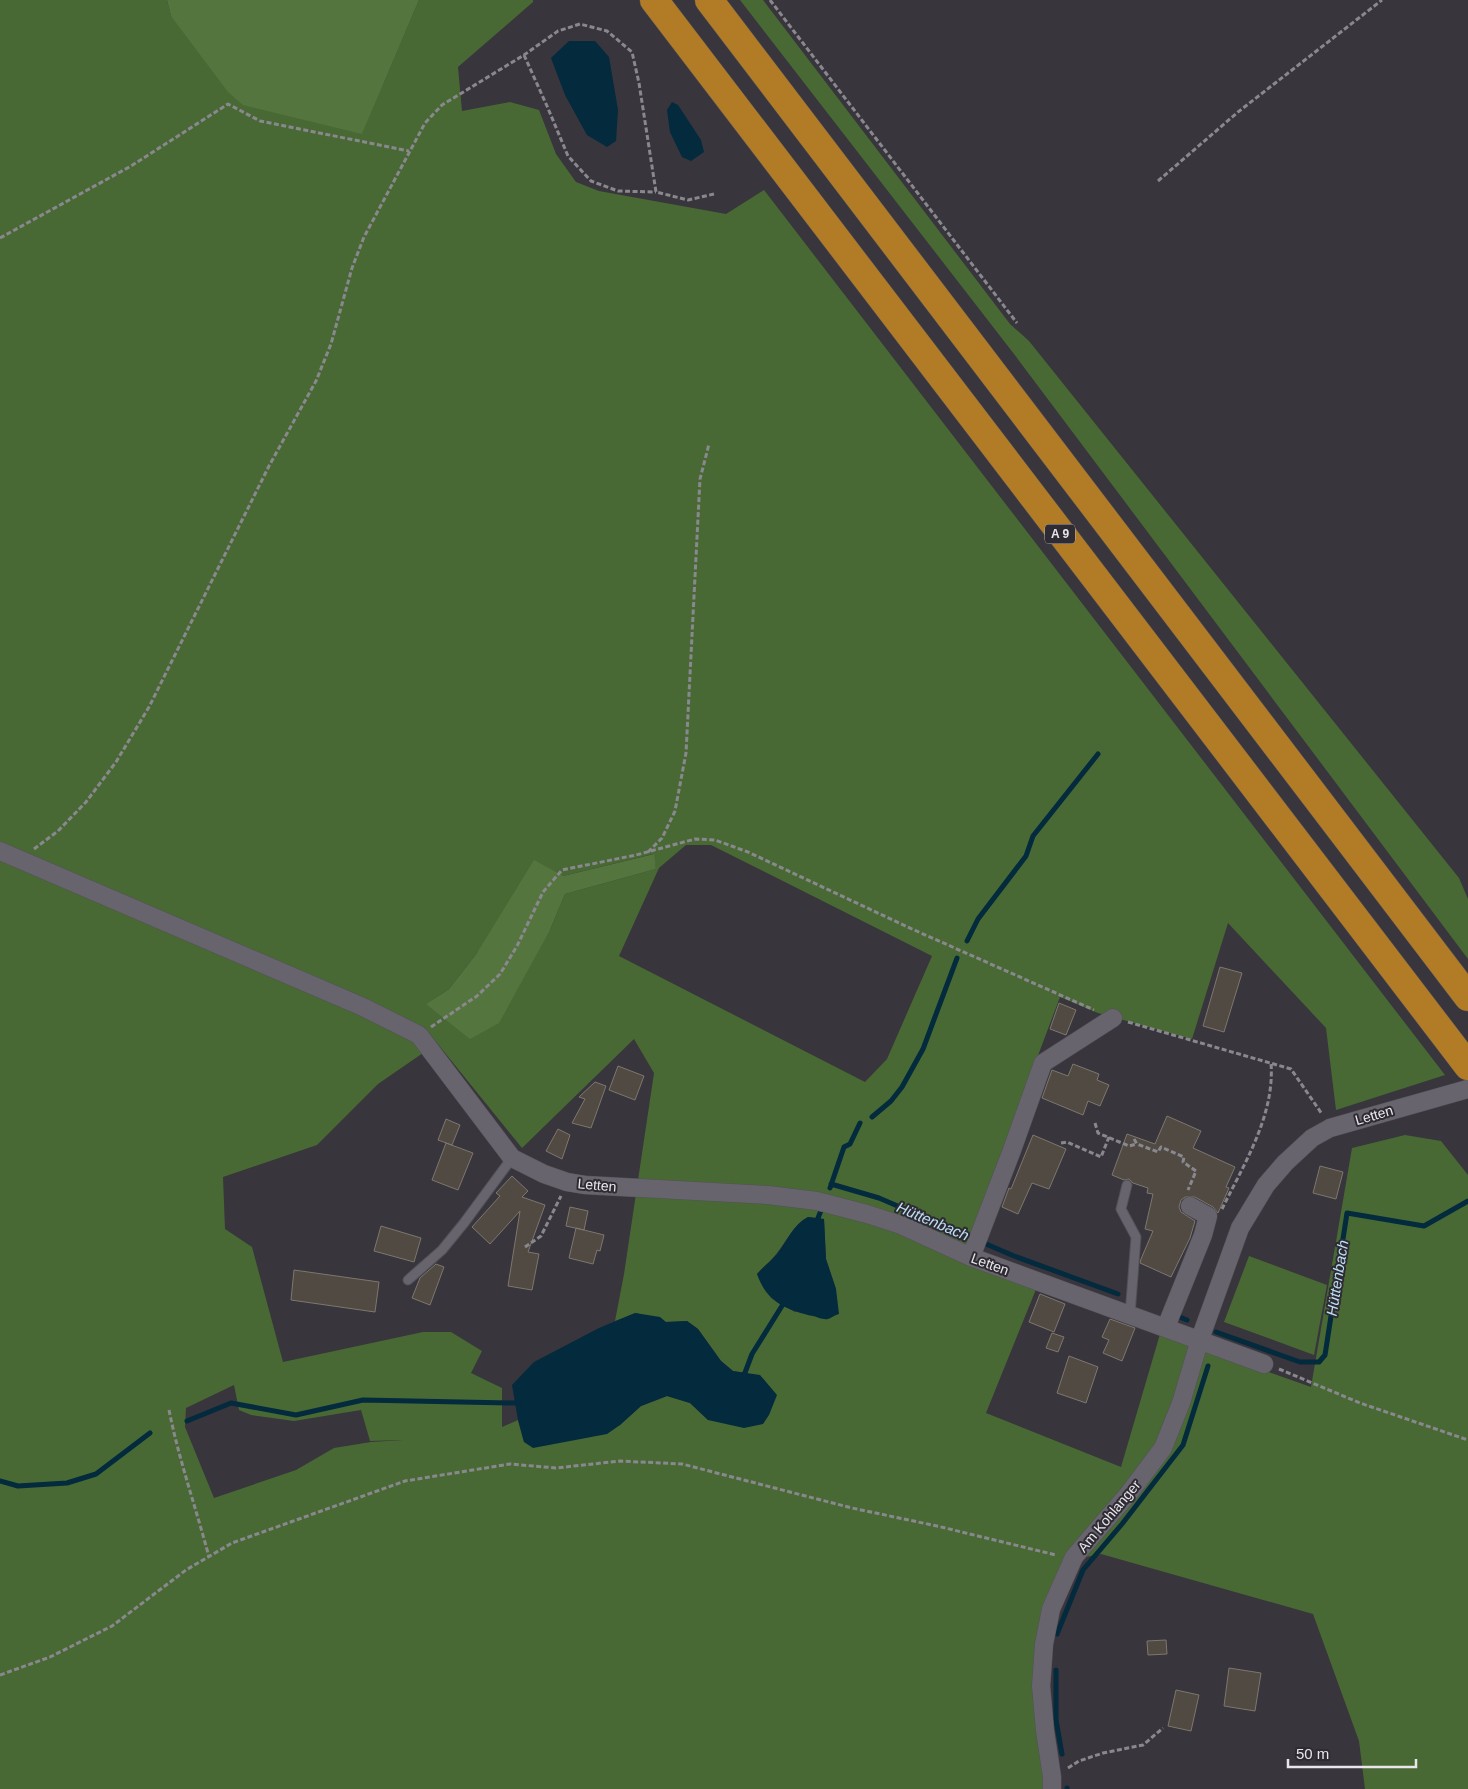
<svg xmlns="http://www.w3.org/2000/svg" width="1468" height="1789" font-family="Helvetica,sans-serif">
	<rect width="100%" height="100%" fill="#38353d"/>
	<path fill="#486934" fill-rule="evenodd" d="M0 0H167L171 16 362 133 419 0H533V2L458 67 462 111 510 102 539 110 556 154 576 182 599 191 726 214 764 190 1445 1075 1336 1110 1326 1028 1228 923 1192 1039 1098 1013 1060 997 966 1247 1041 1277 986 1413 1121 1467 1160 1334 1311 1387 1352 1148 1405 1135 1441 1141 1468 1175V1789H1365L1359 1741 1313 1614 1101 1554 1066 1561 1048 1602 1046 1789H0ZM686 845H711L932 956 887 1059 865 1082 619 956 659 868ZM653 854 656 869 565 894 550 930 426 1004 449 989 477 953 563 876ZM424 1027 522 1148 634 1039 654 1073 624 1274 615 1321 636 1313 666 1322 687 1321 698 1329 721 1361 733 1371 746 1373 708 1420 690 1403 667 1396 641 1406 620 1425 524 1442 518 1420 502 1427V1388L471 1373 482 1351 451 1332H423L283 1362 252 1247 225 1229 223 1177 317 1145 378 1084 423 1053ZM808 1217 824 1219 826 1259 836 1289 795 1312 771 1298 757 1274C764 1267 771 1261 777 1253 787 1241 793 1225 808 1217ZM234 1385 239 1410 251 1415 294 1421 361 1410 370 1441 403 1440 371 1442 334 1448 296 1470 214 1498 185 1427 186 1408Z
		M740 0H763L1010 324 1029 341 1459 878 1468 899V959L1014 354Z
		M1249 1256 1327 1285 1314 1355 1224 1322Z"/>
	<path fill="#54763e" d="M167 0H419L362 134 243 105 228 92 171 16Z
		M654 854 656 869 565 894 550 930 499 1023 470 1039 426 1004 449 989 477 953 534 860 563 876Z"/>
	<path fill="#032a3d" d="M569 41H595L609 57 618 110 616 141 607 147 587 135 565 95 551 58Z
		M672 102 678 105 701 140 704 152 691 161 682 157 670 132 667 110Z
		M808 1217 824 1219 826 1259 836 1289 839 1314C835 1315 831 1318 828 1319 823 1320 817 1317 813 1316 786 1310 766 1301 757 1274 763 1267 771 1261 777 1254 787 1241 793 1225 808 1217Z
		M635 1313 660 1317 666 1322 687 1321 698 1329 721 1361 733 1371 760 1375 777 1395 769 1415 763 1424 744 1428 708 1420 690 1403 667 1396 641 1406 620 1425 607 1434 533 1448 524 1442 518 1420 512 1385 534 1362 599 1328Z"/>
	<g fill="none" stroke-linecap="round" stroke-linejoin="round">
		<path stroke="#032a3d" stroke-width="5" d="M967 941 978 919 1026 856 1033 836 1098 754
			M872 1117 891 1101 902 1087 923 1049 957 958
			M831 1184 879 1198 1014 1256 1118 1294
			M830 1188 844 1147 850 1144 860 1123
			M816 1223 822 1208
			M1177 1316 1187 1320
			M1216 1332 1300 1362H1319L1325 1355 1347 1213 1424 1226 1468 1201
			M743 1378 752 1354 785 1301
			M187 1421 231 1403 296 1415 363 1400 515 1403 520 1402
			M0 1481 18 1486 67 1483 96 1474 150 1433
			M1057 1634 1083 1570 1122 1524 1183 1445 1208 1366
			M1056 1670V1720L1062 1754
			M1067 1788V1789"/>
	</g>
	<path fill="#504a43" stroke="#7e776f" d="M1220 967 1242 973 1224 1032 1203 1026Z
		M1059 1003 1076 1010 1066 1035 1050 1029Z
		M1073 1064 1099 1074 1097 1080 1109 1085 1100 1106 1088 1101 1083 1115 1042 1098 1052 1070 1068 1076Z
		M618 1066 644 1076 635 1100 609 1090Z
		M595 1082 606 1086 591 1128 572 1123 585 1099 579 1097Z
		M1167 1116 1201 1131 1193 1148 1235 1167 1226 1187 1229 1188 1218 1213 1213 1207 1195 1197H1185L1181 1200 1179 1207 1181 1212 1195 1221 1190 1238 1171 1277 1140 1263 1141 1259 1153 1231 1145 1229 1153 1194 1147 1193 1148 1188 1133 1183 1129 1179 1124 1180 1112 1175 1127 1134 1155 1144Z
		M446 1119 460 1125 452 1145 438 1140Z
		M558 1129 570 1135 562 1159 546 1151Z
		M1033 1135 1066 1149 1049 1189 1032 1183 1018 1214 1002 1207 1009 1188 1011 1189Z
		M446 1143 473 1153 458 1190 432 1180Z
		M1320 1166 1343 1172 1336 1199 1313 1193Z
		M512 1176 528 1191 522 1197 545 1205 528 1252 539 1254 532 1290 508 1286 520 1211 490 1244 472 1227 500 1196 496 1193Z
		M570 1207 588 1211 584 1230 566 1226Z
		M381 1226 421 1238 414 1262 374 1251Z
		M576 1228 604 1235 600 1251 597 1250 593 1264 569 1258Z
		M436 1264 444 1267 430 1305 412 1298 420 1278Z
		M294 1270 379 1282 375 1312 291 1300Z
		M1040 1294 1065 1304 1054 1332 1029 1322Z
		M1110 1319 1135 1328 1122 1361 1103 1353 1109 1340 1102 1337Z
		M1052 1333 1064 1337 1058 1352 1046 1348Z
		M1069 1356 1098 1367 1086 1403 1057 1393Z
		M1166 1640 1167 1654 1148 1655 1147 1641Z
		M1229 1668 1261 1673 1255 1711 1224 1706Z
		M1176 1690 1199 1695 1191 1731 1168 1726Z"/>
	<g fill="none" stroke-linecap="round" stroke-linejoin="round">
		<g stroke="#535158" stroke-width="11">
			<path id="lane" d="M1127 1185 1121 1209 1136 1237 1130 1315
				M408 1280 442 1250 464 1223 512 1158"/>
		</g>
		<g stroke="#535158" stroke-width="19">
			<path id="street" d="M0 851 363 1007 419 1035 512 1158 544 1174 567 1182 585 1185 768 1195 817 1201 867 1214 901 1225 971 1257 1264 1364
				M971 1257 1012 1150 1043 1063 1113 1018
				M1166 1327 1203 1235 1208 1216 1190 1206
				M1052 1789V1777L1045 1731 1041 1686 1044 1644 1051 1609 1074 1557 1130 1492 1163 1448 1181 1403 1200 1339 1240 1228 1266 1185 1285 1163 1312 1138 1330 1128 1468 1089"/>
		</g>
		<g stroke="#535158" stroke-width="29">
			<path id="highway" d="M654 0 1468 1066
				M709 0 1468 997"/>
		</g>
		<path stroke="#8a888f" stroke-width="3" stroke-dasharray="5 2.5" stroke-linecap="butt" d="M770 0 1017 323
			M524 55 547 106 568 156 591 181 618 191 656 192
			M1158 181 1238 112 1382 0
			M0 238 131 166 228 104 260 121 409 151
			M34 849 58 831 86 802 116 762 149 707 269 466 316 381 331 344 352 268 364 237 425 123 442 105 524 55 558 31 580 24 607 31 632 52 639 83 656 192 688 200 714 194
			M648 852 662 838 675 811 686 753 700 479 709 444
			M1128 1022 1291 1069 1322 1114
			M431 1027 477 996 500 974 517 946 543 892 562 870 636 855 695 839 715 840 748 852 912 929 1094 1010
			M1095 1123 1098 1133 1129 1146 1137 1144
			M1134 1139 1137 1144 1158 1152 1161 1147 1184 1157 1183 1162 1196 1171 1188 1190
			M1061 1143 1067 1142 1101 1157 1109 1137
			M1222 1209C1244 1164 1275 1115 1271 1063
			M525 1247 541 1236 561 1196
			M1279 1369 1360 1403 1468 1440
			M169 1410C179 1460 196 1508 209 1557
			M0 1675 50 1657 112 1626 186 1570 232 1543 405 1481 510 1464 556 1468 620 1461 682 1464 852 1508 937 1526 1056 1555
			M1068 1768 1079 1761 1103 1753 1143 1745 1163 1728"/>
		<use href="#lane" stroke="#67646d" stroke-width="9"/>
		<use href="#street" stroke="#67646d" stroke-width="18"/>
		<use href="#highway" stroke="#b27c26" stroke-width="28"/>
	</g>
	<g text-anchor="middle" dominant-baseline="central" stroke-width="4" stroke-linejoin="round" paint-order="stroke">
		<rect fill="#2e2b33" stroke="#b0aeb4" stroke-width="1" x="1045" y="524.5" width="30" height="19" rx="4"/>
		<g font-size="12" font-weight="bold" fill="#e8e6ec">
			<text x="1060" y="534">A 9</text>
		</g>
		<g font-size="14" fill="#e8e6ec" stroke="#2e2b33">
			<text transform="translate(1374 1115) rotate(-16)">Letten</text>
			<text transform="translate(597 1185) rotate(5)">Letten</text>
			<text transform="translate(990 1264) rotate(20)">Letten</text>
			<text transform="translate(1109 1516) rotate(-50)">Am Kohlanger</text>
		</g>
		<g font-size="15" font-style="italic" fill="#bde0f7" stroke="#2e2b33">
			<text transform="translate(933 1221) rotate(23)">Hüttenbach</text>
			<text transform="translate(1337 1278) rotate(-81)">Hüttenbach</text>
		</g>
	</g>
	<path d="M1288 1759v8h128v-8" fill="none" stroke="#e8e6ec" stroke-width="2.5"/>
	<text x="1296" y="1759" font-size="15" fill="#e8e6ec" stroke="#2e2b33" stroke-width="4" paint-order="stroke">50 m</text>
</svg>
